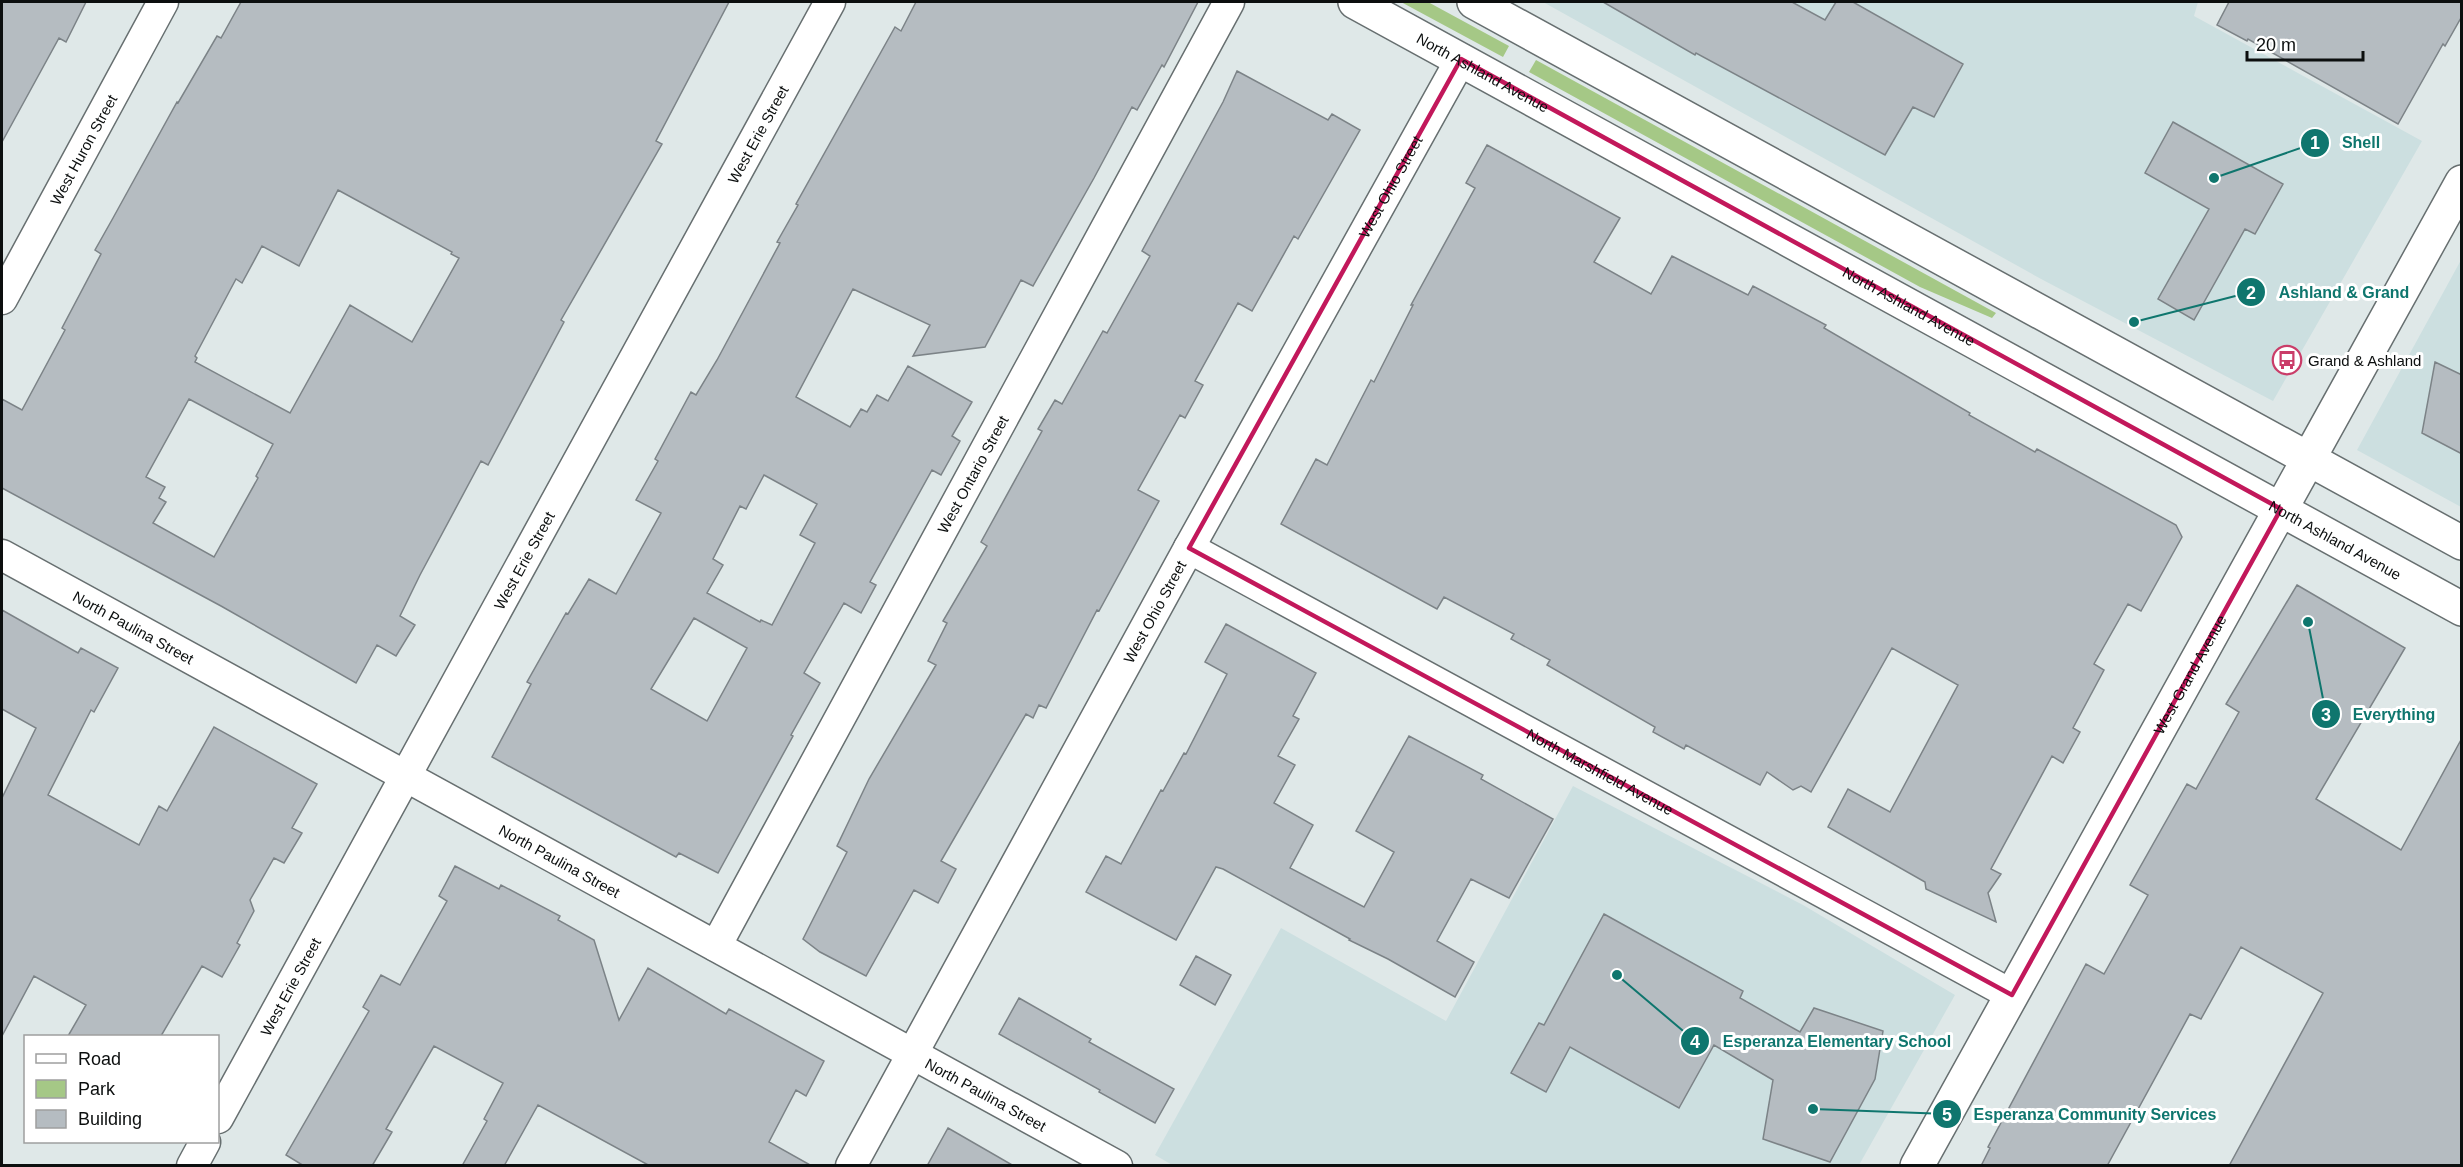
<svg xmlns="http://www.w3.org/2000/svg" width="2463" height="1167" font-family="Helvetica,sans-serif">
	<rect width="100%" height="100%" fill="#dfe8e8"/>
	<path fill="#ccdfe0" d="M1543 2H2198L2194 16 2422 141 2273 401 2043 280Z
		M2461 260V507L2357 450Z
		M1573 786 1803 905 1955 995 1859 1165 1174 1166 1155 1155 1281 928 1446 1021Z"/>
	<path fill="#a5c886" d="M1401 2H1428L1509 46 1503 57Z
		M1536 60 1996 313 1992 318 1920 287 1529 72Z"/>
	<path fill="#b5bcc1" stroke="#7c8387" stroke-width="1.5" fill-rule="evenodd" d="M2 2H86L66 42 59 38 2 142Z
		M241 2H729L656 141 662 144 561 320 564 322 488 465 481 461 420 575 400 616 415 625 396 656 377 645 356 683 221 606 2 488V399L22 410 65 330 62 328 101 254 95 250 113 218 177 102 178 103 217 36 221 38ZM338 190 452 252 451 254 459 258 412 342 350 305 290 413 195 362 197 358 195 356 236 279 242 283 262 246 299 266ZM189 399 273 444 256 476 258 478 214 557 153 523 166 502 159 498 165 487 146 477Z
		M916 2H1198L1164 67 1162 65 1137 110 1132 107 1094 178 1033 286 1021 280 985 347 913 356 930 325 853 289 796 397 850 427 861 409 867 412 877 395 888 401 908 366 972 402 952 436 960 441 941 475 932 470 870 582 876 585 861 613 844 603 804 673 820 683 791 735 793 736 718 873 679 853 676 857 492 757 531 684 527 682 566 613 568 614 589 579 616 594 661 513 636 500 658 461 655 459 691 392 696 395 717 360 780 243 777 242 798 205 796 204 895 27 901 31ZM764 475 817 504 800 535 815 543 772 625 761 620 760 622 707 593 723 565 713 559 740 506 746 509ZM694 618 747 648 707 721 651 689Z
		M1603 2H1792L1825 20 1836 2H1853L1963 64 1934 117 1913 107 1885 155 1696 53 1695 55Z
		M2229 2H2462V16L2445 46 2443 44 2398 124 2248 39 2247 41 2217 25Z
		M1237 71 1328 120 1332 114 1360 130 1298 239 1294 236 1252 311 1238 303 1195 381 1203 385 1185 418 1180 415 1138 490 1159 501 1099 611 1097 610 1046 708 1039 705 1033 718 1026 714 941 861 956 869 938 903 914 890 866 976 820 952 803 939 847 852 837 846 869 779 936 665 928 661 947 623 943 621 987 546 981 542 1042 431 1038 429 1055 400 1062 404 1103 331 1107 333 1150 256 1142 251 1223 102Z
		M2173 122 2283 184 2255 234 2245 229 2194 320 2158 299 2209 209 2145 173Z
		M1487 145 1620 218 1594 262 1651 294 1672 256 1748 295 1753 286 1826 325 1824 328 1970 413 1969 415 2035 452 2037 449 2176 525 2182 537 2141 611 2128 604 2094 664 2104 670 2073 728 2080 732 2063 763 2052 756 1991 869 2001 874 1988 893 1996 922 1926 889 1925 882 1828 827 1848 789 1890 812 1958 685 1892 648 1811 792 1801 786 1793 790 1767 772 1760 785 1686 745 1684 749 1653 732 1655 727 1547 665 1550 660 1511 639 1514 634 1444 597 1437 609 1281 524 1316 459 1327 465 1371 380 1374 382 1413 305H1411L1475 188 1466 183Z
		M2435 362 2462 375V454L2422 433Z
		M2297 585 2405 648 2316 799 2401 850 2462 738V1166H2229L2323 993 2241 947 2201 1019 2190 1014 2107 1166H1981L1990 1148 1988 1147 2086 964 2104 974 2148 895 2130 885 2187 784 2196 789 2239 712 2226 704Z
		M2 610 78 653 81 648 118 668 94 712 91 710 48 795 139 845 159 806 167 811 214 727 317 784 292 828 302 833 284 863 274 858 250 900 254 911 237 943 240 945 222 977 202 966 161 1036H68L86 1005 34 976 2 1036V798L36 728 2 709Z
		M1226 624 1316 673 1293 716 1299 719 1278 756 1295 765 1274 803 1313 825 1290 868 1364 907 1394 852 1356 831 1409 736 1483 775 1481 779 1553 819 1509 898 1471 879 1437 941 1474 962 1455 997 1388 959 1349 940 1350 939 1223 869 1216 867 1176 940 1086 892 1106 856 1121 864 1161 790 1163 791 1184 753 1186 754 1227 674 1205 662Z
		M455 866 499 889 501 885 560 916 558 920 594 940 619 1020 648 968 726 1014 729 1009 824 1061 806 1096 796 1090 769 1142 812 1166H650L538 1105 504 1166H462L487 1121 484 1119 503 1083 434 1046 386 1129 392 1132 372 1166H304L286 1155 369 1011 363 1007 381 975 400 985 447 901 439 896Z
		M1604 914 1743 991 1740 998 1800 1032 1814 1008 1883 1031 1875 1079 1830 1162 1763 1139 1773 1080 1714 1045 1679 1108 1570 1047 1546 1092 1511 1073 1539 1023 1544 1025Z
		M1196 956 1231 975 1215 1005 1180 985Z
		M1019 998 1091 1039 1089 1042 1174 1089 1155 1123 1099 1092 1100 1090 999 1034Z
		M948 1128 1014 1166H927Z"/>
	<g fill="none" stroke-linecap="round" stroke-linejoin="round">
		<g stroke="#676f70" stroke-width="33">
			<g id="minor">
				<path id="s1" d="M2 299 163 2"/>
				<path id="s2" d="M1189 548 2012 995"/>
				<path id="s3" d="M2 555 1117 1166"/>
				<path id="s4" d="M716 946 1229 2"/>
				<path id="s5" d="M218 1118 830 2"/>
				<path d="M192 1166 205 1142"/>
				<path id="s6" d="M851 1166 1189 548 1461 59"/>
			</g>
		</g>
		<g stroke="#676f70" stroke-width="36">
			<g id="secondary">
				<path id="s7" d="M1355 2 2462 609"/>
				<path d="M1474 2 2462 543"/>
				<path id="s8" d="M1917 1166 2462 182"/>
			</g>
		</g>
		<use href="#minor" stroke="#fff" stroke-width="30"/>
		<use href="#secondary" stroke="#fff" stroke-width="33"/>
	</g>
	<path fill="none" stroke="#c2185b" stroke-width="4.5" stroke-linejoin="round" d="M1461 59 2281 509 2012 995 1189 548Z"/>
	<defs>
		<g id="bus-ring" transform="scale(1.5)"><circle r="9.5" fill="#fff" stroke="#ca3d69" stroke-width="1.5"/><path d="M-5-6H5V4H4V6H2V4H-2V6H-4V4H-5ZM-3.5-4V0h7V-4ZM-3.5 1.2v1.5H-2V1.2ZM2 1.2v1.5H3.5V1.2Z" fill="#ca3d69"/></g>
	</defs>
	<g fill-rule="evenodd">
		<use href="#bus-ring" x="2287" y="360"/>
	</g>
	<g text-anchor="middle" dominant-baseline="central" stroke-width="6" stroke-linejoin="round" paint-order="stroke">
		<g font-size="15" fill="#0c0f0f" stroke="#fff">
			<text stroke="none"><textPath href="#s7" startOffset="146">North Ashland Avenue</textPath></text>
			<text stroke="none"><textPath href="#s5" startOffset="1122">West Erie Street</textPath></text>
			<text stroke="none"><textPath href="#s1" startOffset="170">West Huron Street</textPath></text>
			<text stroke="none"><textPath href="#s6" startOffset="1118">West Ohio Street</textPath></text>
			<text stroke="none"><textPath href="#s7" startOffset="632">North Ashland Avenue</textPath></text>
			<text stroke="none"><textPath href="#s4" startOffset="537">West Ontario Street</textPath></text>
			<text stroke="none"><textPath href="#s7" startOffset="1118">North Ashland Avenue</textPath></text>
			<text stroke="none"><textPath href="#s5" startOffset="636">West Erie Street</textPath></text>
			<text stroke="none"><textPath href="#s6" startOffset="632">West Ohio Street</textPath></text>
			<text stroke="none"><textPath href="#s3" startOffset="150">North Paulina Street</textPath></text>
			<text stroke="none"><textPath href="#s8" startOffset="562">West Grand Avenue</textPath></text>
			<text stroke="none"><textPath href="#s2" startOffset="468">North Marshfield Avenue</textPath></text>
			<text stroke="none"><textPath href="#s3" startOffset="636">North Paulina Street</textPath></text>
			<text stroke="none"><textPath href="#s5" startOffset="150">West Erie Street</textPath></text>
			<text stroke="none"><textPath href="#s3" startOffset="1122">North Paulina Street</textPath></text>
		</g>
		<g font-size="15" fill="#0c0f0f" stroke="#fff" text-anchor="start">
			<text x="2308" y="360">Grand &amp; Ashland</text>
		</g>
	</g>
	<path fill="none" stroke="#0f766e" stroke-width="2" d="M2214 178L2315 143M2134 322L2251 292M2308 622L2326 714M1617 975L1695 1041M1813 1109L1947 1114"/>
	<g fill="#0f766e" stroke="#fff" stroke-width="2">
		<circle cx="2214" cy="178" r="6"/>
		<circle cx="2134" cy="322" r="6"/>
		<circle cx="2308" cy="622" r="6"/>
		<circle cx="1617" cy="975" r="6"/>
		<circle cx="1813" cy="1109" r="6"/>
		<circle cx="2315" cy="143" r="15"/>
		<circle cx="2251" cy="292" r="15"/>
		<circle cx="2326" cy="714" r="15"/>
		<circle cx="1695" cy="1041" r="15"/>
		<circle cx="1947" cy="1114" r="15"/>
	</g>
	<g font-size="18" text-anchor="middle" font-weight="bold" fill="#fff">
		<text x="2315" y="149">1</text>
		<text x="2251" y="299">2</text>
		<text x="2326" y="721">3</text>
		<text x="1695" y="1048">4</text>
		<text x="1947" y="1121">5</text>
	</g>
	<g font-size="16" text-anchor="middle" font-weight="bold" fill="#0f766e" stroke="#fff" stroke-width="6" stroke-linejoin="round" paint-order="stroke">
		<text x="2361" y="148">Shell</text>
		<text x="2344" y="298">Ashland &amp; Grand</text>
		<text x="2394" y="720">Everything</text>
		<text x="1837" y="1047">Esperanza Elementary School</text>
		<text x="2095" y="1120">Esperanza Community Services</text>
	</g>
	<rect width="2463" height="1167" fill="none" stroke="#0c0f0f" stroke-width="6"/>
	<rect x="24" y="1035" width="195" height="108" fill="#ffffff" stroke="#9e9f9f" stroke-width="1.5"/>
	<rect x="36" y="1054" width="30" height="9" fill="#ffffff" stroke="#9e9f9f" stroke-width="1.5"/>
	<text x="78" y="1065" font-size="18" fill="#0c0f0f">Road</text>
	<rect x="36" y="1080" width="30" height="18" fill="#a5c886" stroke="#9e9f9f" stroke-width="1.5"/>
	<text x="78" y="1095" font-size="18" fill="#0c0f0f">Park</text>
	<rect x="36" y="1110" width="30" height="18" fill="#b5bcc1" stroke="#9e9f9f" stroke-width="1.5"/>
	<text x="78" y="1125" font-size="18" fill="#0c0f0f">Building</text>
	<path d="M2247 51v9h116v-9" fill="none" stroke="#0c0f0f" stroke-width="3"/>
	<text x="2256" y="51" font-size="18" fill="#0c0f0f" stroke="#ffffff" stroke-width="4.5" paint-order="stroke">20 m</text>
</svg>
